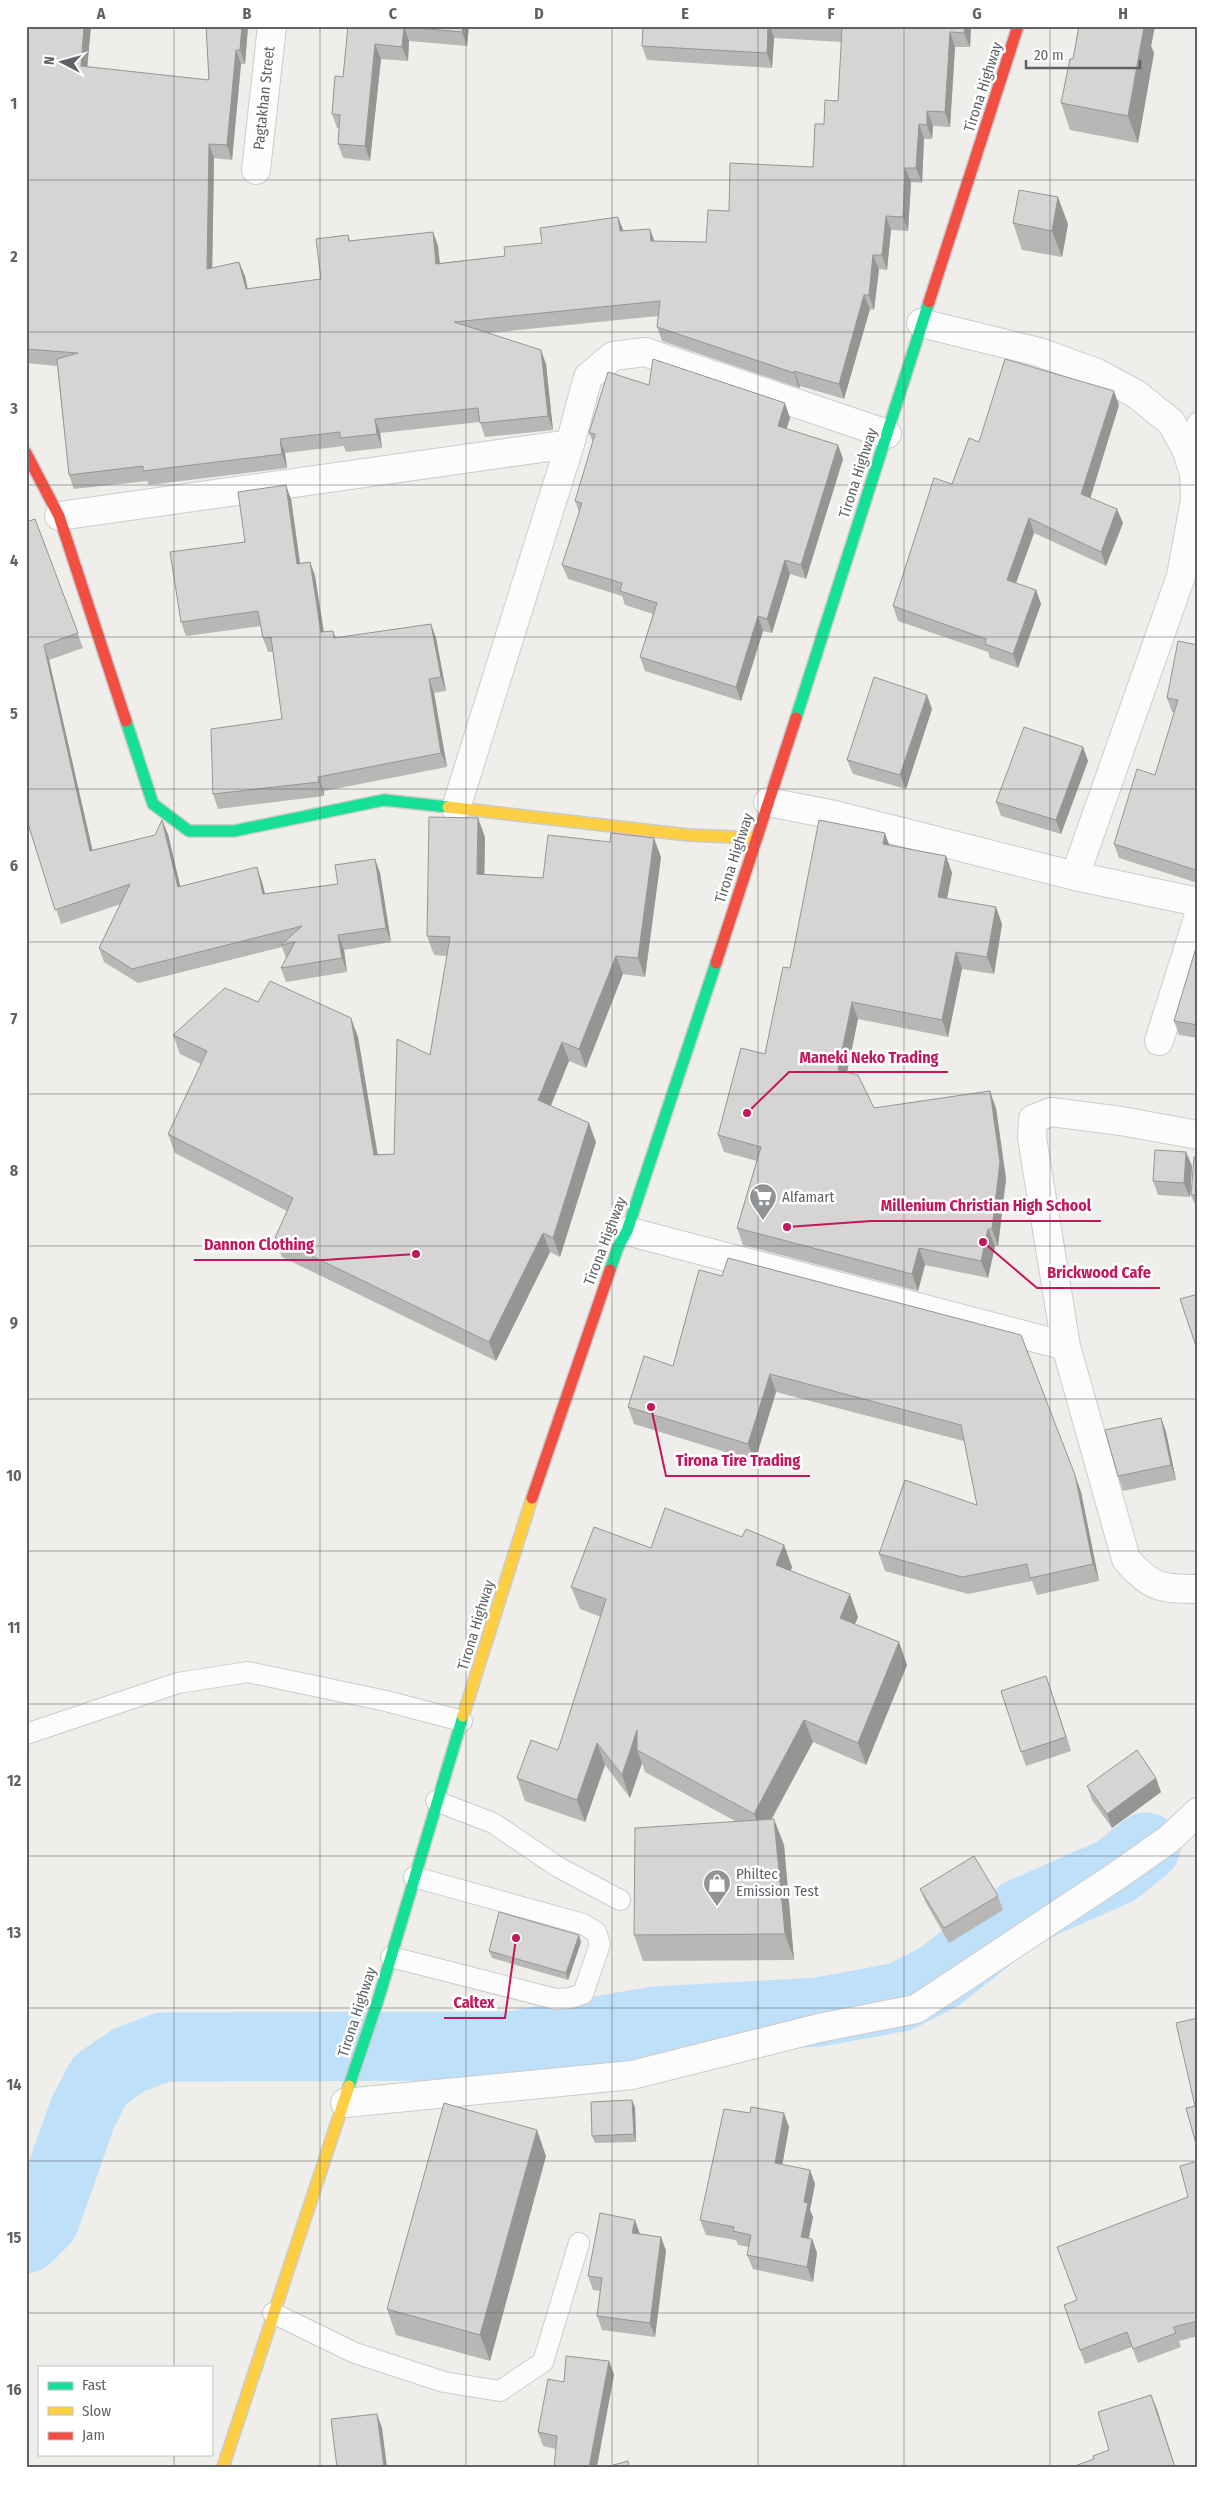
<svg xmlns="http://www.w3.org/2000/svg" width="1224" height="2493" font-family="'Fira Sans Condensed',sans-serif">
	<rect width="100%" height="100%" fill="#efeeea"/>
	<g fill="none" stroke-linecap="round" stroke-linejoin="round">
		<path stroke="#bfe0f9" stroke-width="69" d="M26 2239 45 2220 83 2112 100 2080 129 2060 163 2047 509 2046 655 2021 819 2012 900 1997 939 1977 1021 1913 1116 1871 1146 1847"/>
		<g stroke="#cbcccc" stroke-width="22">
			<path id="lane" d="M1186 449 1198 422
				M26 1734 178 1683 248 1672 386 1701 462 1721
				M436 1801 493 1823 558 1867 620 1900
				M391 1957 556 1999 570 1998 583 1994 600 1944 596 1932 583 1924 414 1877
				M273 2313 355 2353 444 2382 500 2391 543 2362 579 2243"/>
		</g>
		<g stroke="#cbcccc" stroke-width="30">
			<path id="street" d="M256 170 272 26
				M921 323 1039 352 1097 373 1136 394 1171 422 1186 449 1194 473 1195 500 1181 576 1075 876
				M59 516 570 444
				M768 802 835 815 1075 876 1198 902
				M456 808 570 444 588 377 613 356 645 352 887 434
				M1159 1041 1198 918
				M1198 1135 1121 1121 1051 1112 1033 1119 1032 1138 1066 1346 1126 1559C1151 1588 1161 1589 1198 1589
				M627 1231 1066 1346
				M345 2103 632 2075 819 2028 916 2009 1118 1875 1169 1839 1198 1812"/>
		</g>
		<g stroke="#cacacb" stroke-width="14">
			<path id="fast" d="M796 718 929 302
				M126 721 153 804 189 831H234L384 800 448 807
				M610 1270 618 1247 627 1231 716 963
				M349 2086 379 1997 463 1716"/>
		</g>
		<g stroke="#cacacb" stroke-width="14">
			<path id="slow" d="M448 807 688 835 757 838
				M463 1716 532 1498
				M223 2467 349 2086"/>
		</g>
		<g stroke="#cacacb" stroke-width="14">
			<path id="jam" d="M929 302 1018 26
				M26 453 59 516 126 721
				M716 963 796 718
				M532 1498 610 1270"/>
		</g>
		<use href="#lane" stroke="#fdfcfc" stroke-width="20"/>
		<use href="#street" stroke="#fdfcfc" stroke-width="28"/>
		<use href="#fast" stroke="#16e098" stroke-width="11"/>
		<use href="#slow" stroke="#ffcf43" stroke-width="11"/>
		<use href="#jam" stroke="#f24e42" stroke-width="11"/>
	</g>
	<path fill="#b8b7b5" d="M26 26H91L87 67 209 80 206 26H248L245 64H241L232 160 214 158 212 268 239 262 245 276 247 289 321 279 348 235 350 241 433 232 438 246 440 263 505 256 542 243 623 231 650 229 654 241 706 242 729 211 813 167 824 124 838 101 842 42 774 38 772 68 647 60 642 46 643 26H971L970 47H955L950 127 933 126 932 139H924L922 183 911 182 908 231 891 230 887 270 879 269 874 310 870 309 844 399 800 386 799 388 662 341 657 327 658 316 489 333 546 364 553 430 485 437 480 422 380 433 382 448 346 452 344 446 285 453 287 468 149 485 147 481 74 489 69 475 57 366 26 363Z
		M348 26H469L467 46 409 41 408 61 381 59 370 161 343 158 338 144 339 128H337L332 114 343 77Z
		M1079 26H1155L1151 46 1154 53 1138 143 1070 130 1061 103 1073 59Z
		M1013 223 1068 224 1062 257 1022 250Z
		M649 385 790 418 786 429 838 445 843 459 806 579 790 574 772 633 763 631 741 701 645 671 640 657 653 614 625 605 622 596 568 579 562 565 579 512 575 501 593 442 589 433Z
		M1119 405 1090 498 1123 523 1106 566 1034 533 1016 583 1036 590 1041 604 1018 668 990 658 988 652 898 621 893 606 979 442Z
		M291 499 300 563 310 562 315 576 324 632 333 631 336 638 431 624 436 638 446 691 434 693 447 767 324 791V796L218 809 213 794 282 719 273 652H268L263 638 261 626 186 636 181 622 245 542Z
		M35 519 83 648 49 660 92 850 168 834 180 887 262 882 265 894 338 884 375 859 380 873 391 942 344 950 347 972 286 982 281 968 286 958 282 947 138 983 104 962 99 948 121 904 61 924 28 824H26V522Z
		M1198 645V883L1119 858 1114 844 1155 775 1175 713 1172 712 1167 698Z
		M932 709 906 789 853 774 847 760Z
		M1083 747 1088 761 1061 834 1001 816 996 802Z
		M485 837 484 874 543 878 661 857 645 977 623 974 586 1068 569 1061 551 1106 596 1142 560 1257 550 1252 496 1361 282 1257 275 1238 287 1211 175 1153 168 1134 201 1064 180 1054 173 1035 258 1002 358 1037 377 1155 394 1154 430 1055 447 956 434 955 427 936Z
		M889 845 946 856 952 873 947 898 1002 924 994 974 962 969 948 1037 858 1019 847 1072 874 1108H996L1006 1179 998 1246H995L988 1278 925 1265 918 1291 743 1245 737 1228 757 1161 724 1152 718 1135 765 1054 790 968Z
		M1198 941V1038L1179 1035 1174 1021Z
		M1186 1152 1192 1166 1190 1197 1158 1195 1153 1181Z
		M1198 1157V1209H1197L1191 1195Z
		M699 1270 1081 1492 1099 1581 1037 1595 1032 1581 968 1594 885 1571 879 1554 977 1505 964 1441 776 1392 755 1461 634 1424 628 1407 673 1366Z
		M1161 1418 1166 1432 1176 1480 1123 1491 1118 1476Z
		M742 1537 784 1545 792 1567 791 1571 858 1617 855 1624 899 1642 907 1665 866 1765 813 1742 772 1819 784 1845 794 1960 643 1961 634 1935 735 1821 645 1772 642 1763 630 1798 605 1765 585 1822 525 1801 517 1778 558 1750 601 1617 580 1609 571 1587 651 1548Z
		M1046 1676 1071 1751 1026 1766 1021 1752Z
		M1087 1786 1161 1792 1112 1828 1092 1800Z
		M920 1889 998 1896 1003 1910 949 1943 926 1903Z
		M581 1942 568 1980 492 1958 489 1951Z
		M635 2107 636 2142 595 2143 592 2136Z
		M789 2127 782 2165 810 2170 815 2184 810 2210 813 2217 809 2238 812 2239 817 2253 813 2282 753 2269 747 2255 749 2247 738 2245 736 2240 706 2235 700 2220Z
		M546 2156 490 2361 396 2335 387 2309Z
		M1198 2161V2336L1179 2341 1181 2347 1138 2363 1132 2347 1085 2364 1064 2305 1077 2300 1188 2197Z
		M640 2234 661 2237 666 2251 655 2337 602 2330 597 2316 600 2291 593 2290 588 2276Z
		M609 2361 614 2375 556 2449 543 2446 538 2432 564 2382Z"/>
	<path fill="#969594" d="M84 26H91L86 81 81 66Z
		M242 26H248L245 64 240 50Z
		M463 26H469L467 46 462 32Z
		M768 26H770L774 38 772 68 767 53Z
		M965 26H971L970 47 964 33Z
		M1140 26H1155L1151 46 1154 53 1138 143 1128 116Z
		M404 27 409 41 408 61 402 47Z
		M950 32 955 47 950 127 945 112Z
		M375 44 381 59 370 161 365 146Z
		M236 50 241 64 232 160 227 145Z
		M927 111 933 126 932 139 927 125Z
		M919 124 924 139 922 183 916 168Z
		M209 144 214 158 212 284 207 269Z
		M905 168 911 182 908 231 903 217Z
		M1058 197 1068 224 1062 257 1052 231Z
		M886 216 891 230 887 270 882 255Z
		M618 217 624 232 620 231Z
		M650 229 655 243 651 241Z
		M433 232 438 246 441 278 436 264Z
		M873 255 879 269 874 310 869 295Z
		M239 262 245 276 251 303 246 289Z
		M864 295 870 309 844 399 839 384Z
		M541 350 546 364 553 430 548 416Z
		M794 371 800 386 799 388 794 373Z
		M1114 391 1119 405 1087 509 1081 494Z
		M785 403 790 418 783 440 778 426Z
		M375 419 380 433 382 448 377 434Z
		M280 439 285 453 287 468 282 454Z
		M838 445 843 459 806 579 801 565Z
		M286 485 291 499 302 578 297 564Z
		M1117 509 1123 523 1106 566 1101 552Z
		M1029 518 1034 533 1012 594 1007 580Z
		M785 560 790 574 772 633 767 619Z
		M310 562 315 576 326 647 321 632Z
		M1036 590 1041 604 1018 668 1013 654Z
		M758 616 763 631 741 701 736 687Z
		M431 624 436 638 446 691 441 677Z
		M44 645 49 660 96 865 90 851Z
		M429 679 434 693 447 767 441 753Z
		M927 695 932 709 906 789 900 775Z
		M1083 747 1088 761 1061 834 1056 820Z
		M318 777 324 791V796L319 782Z
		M478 818 485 837 484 892 477 874Z
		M162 820 168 834 184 902 178 887Z
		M885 833 891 850 883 844Z
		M654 838 661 857 645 977 638 958Z
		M946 856 952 873 944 914 938 897Z
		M375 859 380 873 391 942 386 928Z
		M257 867 262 882 269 909 263 894Z
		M996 907 1002 924 994 974 987 957Z
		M338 935 344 950 347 972 342 958Z
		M956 952 962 969 948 1037 942 1020Z
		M616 956 623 974 586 1068 579 1049Z
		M852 1002 858 1019 844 1087 838 1070Z
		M351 1018 358 1037 381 1174 374 1155Z
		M562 1042 569 1061 545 1119 538 1100Z
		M990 1091 996 1108 1006 1179 998 1246 992 1229Z
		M589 1123 596 1142 560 1257 553 1238Z
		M1186 1152 1192 1166 1190 1197 1184 1183Z
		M988 1229 995 1246 988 1278 981 1261Z
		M543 1233 550 1252 496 1361 489 1342Z
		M919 1248 925 1265 918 1291 912 1274Z
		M770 1374 776 1392 755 1461 748 1444Z
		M1161 1418 1166 1432 1176 1480 1171 1465Z
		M1075 1475 1081 1492 1099 1581 1093 1564Z
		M784 1545 792 1567 784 1587 776 1565Z
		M850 1594 858 1617 848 1640 840 1618Z
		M899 1642 907 1665 866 1765 858 1743Z
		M1046 1676 1051 1690 1071 1751 1066 1737Z
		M804 1720 813 1742 762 1836 754 1814Z
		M637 1730V1750L642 1763 630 1798 622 1775Z
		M597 1743 605 1765 585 1822 577 1800Z
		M1156 1778 1161 1792 1112 1828 1107 1814Z
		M774 1819 784 1845 794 1960 785 1934Z
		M579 1935 581 1942 568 1980 566 1973Z
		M632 2100 635 2107 636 2142 634 2134Z
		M784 2113 789 2127 780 2178 775 2163Z
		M537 2130 546 2156 490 2361 480 2335Z
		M810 2170 815 2184 810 2210 813 2217 806 2251 801 2237 804 2202Z
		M635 2220 640 2234 637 2247 632 2233Z
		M661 2237 666 2251 655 2337 650 2323Z
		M812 2239 817 2253 813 2282 807 2267Z
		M609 2361 614 2375 597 2467H589Z
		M1151 2395 1157 2409 1175 2467Z
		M377 2414 382 2428 387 2467H384Z"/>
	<path fill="#d6d5d3" stroke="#969594" d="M26 26H84L81 66 209 80 206 26H242L240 50H236L227 145 209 144 207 269 239 262 246 289 321 279 316 239 348 235 349 241 433 232 436 264 505 256 504 247 542 243 540 228 618 217 620 231 650 229 651 241 706 242 708 210 729 211 730 163 813 167 815 124H824L825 100 838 101 842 28 816 26H965L964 33 950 32 945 112 927 111V125L919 124 916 168H905L903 217 886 216 882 255H873L869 295H864L839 384 794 371V373L657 327 660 301 454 322 541 350 548 416 480 423 478 408 375 419 377 434 340 438V432L280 439 282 454 143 471V466L69 475 57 359 78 353 26 349Z
		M348 26H463L462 32 404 27 402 47 375 44 365 146 338 144 340 115 332 114 335 76 343 77Z
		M643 26H768L767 53 642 46Z
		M1079 26H1141L1144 27 1128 116 1061 103 1070 59H1073Z
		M1019 190 1058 197 1052 231 1013 223Z
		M653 359 785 403 778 426 838 445 801 565 785 560 767 619 758 616 736 687 640 657 657 603 620 591 622 583 562 565 582 503 575 501 595 434 589 433 608 372 649 385Z
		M1005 359 1114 391 1081 494 1117 509 1101 552 1029 518 1007 580 1036 590 1013 654 985 644 986 639 893 606 934 478 952 484 969 438 979 442Z
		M286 485 297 564 310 562 321 632 333 631 334 638 431 624 441 677 429 679 441 753 318 777 319 782 213 794 211 729 282 719 271 637 263 638 258 611 181 622 170 552 245 542 238 492Z
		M35 519 78 633 44 645 90 851 155 835 162 820 178 887 257 867 263 894 338 884 335 865 375 859 386 928 338 935 342 958 281 968 295 942 281 945 302 926 132 969 99 948 130 884 55 910 26 817V522Z
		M1178 641 1198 645V866L1196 870 1114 844 1137 769 1155 775 1178 700 1167 698Z
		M874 677 927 695 900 775 847 760Z
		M1024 727 1083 747 1056 820 996 802Z
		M429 817 478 818 477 874 543 878 548 835 610 842 611 833 654 838 638 958 616 956 579 1049 562 1042 538 1100 589 1123 553 1238 543 1233 489 1342 275 1238 293 1198 168 1134 207 1051 173 1035 225 988 258 1002 270 981 351 1018 374 1155 394 1154 397 1039 430 1055 450 937 427 936Z
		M819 820 885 833 883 844 946 856 938 897 996 907 987 957 956 952 942 1020 852 1002 838 1070 858 1075 874 1108 990 1091 1000 1162 992 1229H988L981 1261 919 1248 912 1274 737 1228 761 1147 718 1135 741 1048 765 1054 783 967 790 968Z
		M1198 941V1025L1174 1021Z
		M1155 1150 1186 1152 1184 1183 1153 1181Z
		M1194 1157H1198V1195H1191Z
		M728 1258 1021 1335 1075 1475 1093 1564 1030 1578 1027 1564 962 1577 879 1554 905 1480 977 1505 961 1425 770 1374 748 1444 628 1407 644 1356 673 1366 699 1270 722 1276Z
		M1198 1294V1352L1180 1299Z
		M1161 1418 1171 1465 1118 1476 1105 1430Z
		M665 1508 742 1537 746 1529 784 1545 776 1565 850 1594 840 1618 899 1642 858 1743 804 1720 754 1814 637 1750V1730L622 1775 597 1743 577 1800 517 1778 531 1740 558 1750 606 1599 571 1587 594 1527 651 1548Z
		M1046 1676 1066 1737 1021 1752 1001 1691Z
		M1137 1750 1156 1778 1107 1814 1087 1786Z
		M774 1819 785 1934 634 1935 635 1828Z
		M974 1856 998 1896 944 1928 920 1889Z
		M499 1912 579 1935 566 1973 489 1951Z
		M1198 2018V2151L1186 2108 1195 2106 1176 2023Z
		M632 2100 634 2134 592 2136 591 2102Z
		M444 2103 537 2130 480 2335 387 2309Z
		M751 2107 784 2113 775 2163 810 2170 804 2202 808 2203 801 2237 812 2239 807 2267 747 2255 751 2235 733 2231 734 2227 700 2220 724 2109 750 2113Z
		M1198 2161V2321L1173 2327 1176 2333 1133 2349 1127 2332 1080 2350 1064 2305 1077 2300 1057 2247 1188 2197 1180 2166Z
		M600 2213 635 2220 632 2233 661 2237 650 2323 597 2316 602 2278 588 2276Z
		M566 2356 609 2361 589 2467H554L557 2436 538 2432 548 2379 564 2382Z
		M1151 2395 1175 2467H1072L1094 2459 1093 2456 1109 2450 1098 2412Z
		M377 2414 384 2467H337L331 2419Z
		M628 2461 629 2467H606Z"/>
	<path fill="none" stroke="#5f6368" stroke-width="1" stroke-opacity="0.55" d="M174 26V2367M320 26V2467M466 26V2467M612 26V2467M758 26V2467M904 26V2467M1050 26V2467M26 180H1198M26 332H1198M26 485H1198M26 637H1198M26 789H1198M26 942H1198M26 1094H1198M26 1246H1198M26 1399H1198M26 1551H1198M26 1704H1198M26 1856H1198M26 2008H1198M26 2161H1198M26 2313H1198M174 2454V2467"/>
	<defs>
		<g id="supermarket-pin" transform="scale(1.4375)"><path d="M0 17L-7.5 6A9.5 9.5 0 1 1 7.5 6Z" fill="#919496" stroke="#fff"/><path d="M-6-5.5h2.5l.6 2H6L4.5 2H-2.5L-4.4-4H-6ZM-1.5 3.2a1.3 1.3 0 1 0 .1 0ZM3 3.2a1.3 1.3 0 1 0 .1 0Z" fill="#fff"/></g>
		<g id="shop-pin" transform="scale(1.4375)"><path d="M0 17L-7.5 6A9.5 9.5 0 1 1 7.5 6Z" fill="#919496" stroke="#fff"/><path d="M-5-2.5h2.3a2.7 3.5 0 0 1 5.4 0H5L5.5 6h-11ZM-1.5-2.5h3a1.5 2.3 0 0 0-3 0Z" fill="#fff"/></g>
	</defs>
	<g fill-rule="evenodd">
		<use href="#supermarket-pin" x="763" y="1197"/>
		<use href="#shop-pin" x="717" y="1883"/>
	</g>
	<g text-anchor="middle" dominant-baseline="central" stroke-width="5" stroke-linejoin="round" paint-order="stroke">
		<g font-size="15" fill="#5f6368" stroke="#fff">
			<text transform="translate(983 87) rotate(-72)">Tirona Highway</text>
			<text transform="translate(264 98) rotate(-84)">Pagtakhan Street</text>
			<text transform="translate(858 473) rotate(-72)">Tirona Highway</text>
			<text transform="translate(734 858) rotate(-72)">Tirona Highway</text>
			<text transform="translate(605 1241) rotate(-69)">Tirona Highway</text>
			<text transform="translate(476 1625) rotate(-73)">Tirona Highway</text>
			<text transform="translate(357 2012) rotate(-72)">Tirona Highway</text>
		</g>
		<g font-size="15" fill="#5f6368" stroke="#fff" text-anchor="start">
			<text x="782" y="1197">Alfamart</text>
			<text x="736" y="1874">Philtec<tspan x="736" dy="17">Emission Test</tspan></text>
		</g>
	</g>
	<path fill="none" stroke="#c2185b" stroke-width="2" d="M747 1113L789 1072H948M787 1227L871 1221H1101M416 1254L324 1260H194M983 1242L1037 1288H1160M651 1407L666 1476H810M516 1938L505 2018H444"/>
	<g fill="#c2185b" stroke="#fff" stroke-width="2">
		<circle cx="747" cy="1113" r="5"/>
		<circle cx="787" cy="1227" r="5"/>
		<circle cx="416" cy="1254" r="5"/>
		<circle cx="983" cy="1242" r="5"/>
		<circle cx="651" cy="1407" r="5"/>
		<circle cx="516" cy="1938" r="5"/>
	</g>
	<g font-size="16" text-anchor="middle" font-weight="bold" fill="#c2185b" stroke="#fff" stroke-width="5" stroke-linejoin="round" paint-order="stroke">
		<text x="869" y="1063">Maneki Neko Trading</text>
		<text x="986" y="1211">Millenium Christian High School</text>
		<text x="259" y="1250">Dannon Clothing</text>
		<text x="1099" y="1278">Brickwood Cafe</text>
		<text x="738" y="1466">Tirona Tire Trading</text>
		<text x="474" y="2008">Caltex</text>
	</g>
	<rect width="1224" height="2493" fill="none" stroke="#ffffff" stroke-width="55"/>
	<rect x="38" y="2366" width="175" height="90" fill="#ffffff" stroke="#bfc1c3"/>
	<rect x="48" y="2382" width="25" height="8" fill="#16e098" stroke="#bfc1c3"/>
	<text x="82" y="2390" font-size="15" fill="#5f6368">Fast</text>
	<rect x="48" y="2407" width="25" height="8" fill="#ffcf43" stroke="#bfc1c3"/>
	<text x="82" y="2416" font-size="15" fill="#5f6368">Slow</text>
	<rect x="48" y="2432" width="25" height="8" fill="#f24e42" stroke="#bfc1c3"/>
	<text x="82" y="2440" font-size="15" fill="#5f6368">Jam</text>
	<g transform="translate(62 62) rotate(276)" stroke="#ffffff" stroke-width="4" paint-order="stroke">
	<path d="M0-4L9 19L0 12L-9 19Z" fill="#5f6368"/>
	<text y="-8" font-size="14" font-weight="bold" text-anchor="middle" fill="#5f6368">N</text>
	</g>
	<path d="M1026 60v8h114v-8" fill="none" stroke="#5f6368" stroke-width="2.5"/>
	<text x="1034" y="60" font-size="15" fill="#5f6368" stroke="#ffffff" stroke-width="4" paint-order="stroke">20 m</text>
	<rect x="28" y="28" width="1168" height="2438" fill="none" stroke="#5f6368" stroke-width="2"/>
	<g font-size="16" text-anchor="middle" font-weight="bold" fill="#5f6368">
		<text x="101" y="19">A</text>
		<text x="247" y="19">B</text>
		<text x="393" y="19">C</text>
		<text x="539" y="19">D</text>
		<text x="685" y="19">E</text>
		<text x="831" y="19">F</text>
		<text x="977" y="19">G</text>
		<text x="1123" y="19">H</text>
		<text x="14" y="109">1</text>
		<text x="14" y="262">2</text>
		<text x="14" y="414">3</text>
		<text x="14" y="566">4</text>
		<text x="14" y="719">5</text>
		<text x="14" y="871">6</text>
		<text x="14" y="1024">7</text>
		<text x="14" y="1176">8</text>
		<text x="14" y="1328">9</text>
		<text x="14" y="1481">10</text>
		<text x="14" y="1633">11</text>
		<text x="14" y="1786">12</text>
		<text x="14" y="1938">13</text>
		<text x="14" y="2090">14</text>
		<text x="14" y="2243">15</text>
		<text x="14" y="2395">16</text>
	</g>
</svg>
